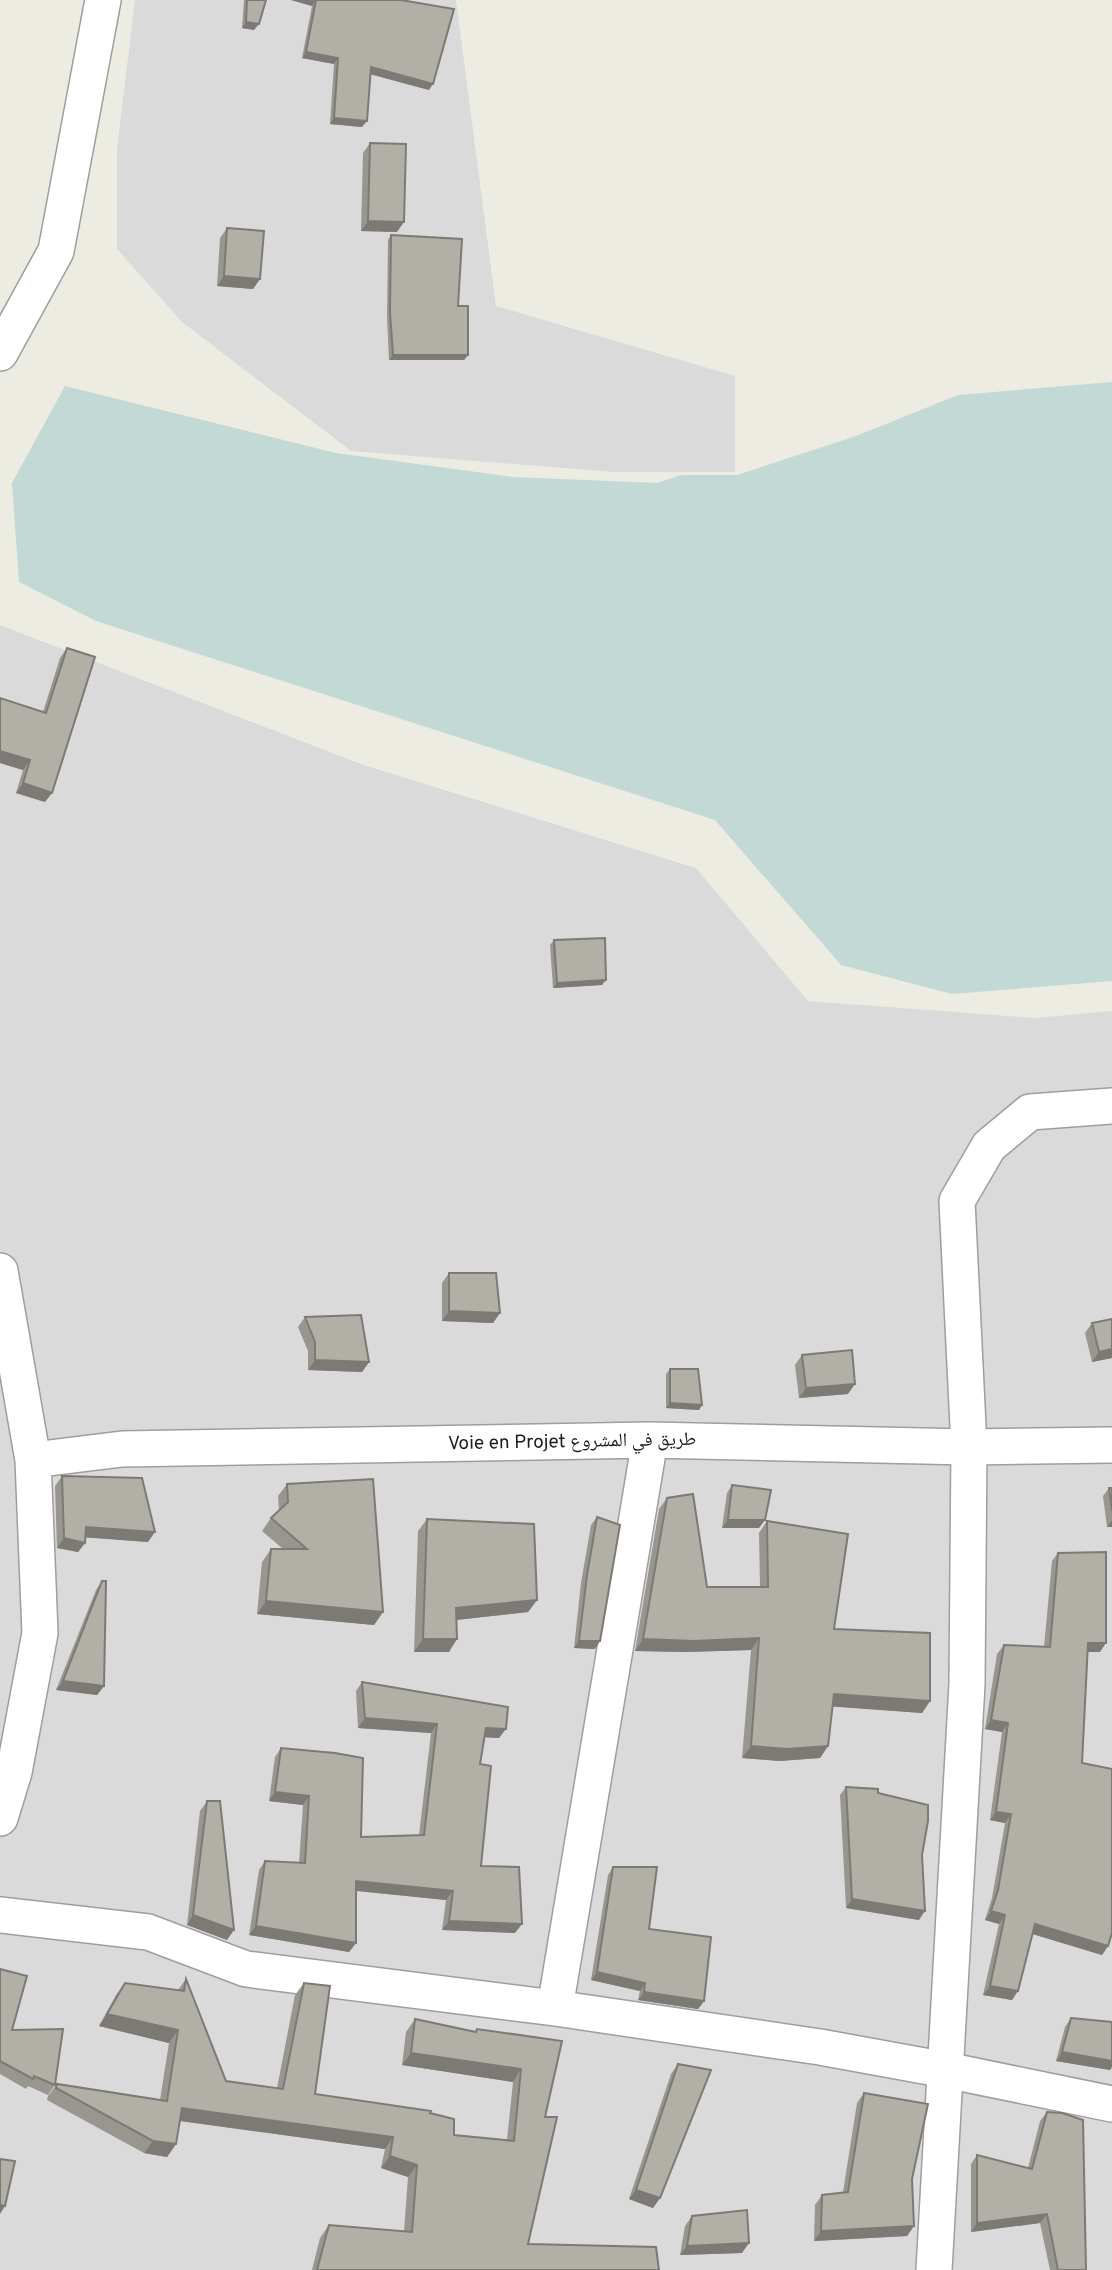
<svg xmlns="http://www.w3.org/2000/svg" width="1112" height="2270" font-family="Overpass,'Noto Naskh Arabic',sans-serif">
	<rect width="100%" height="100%" fill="#edece3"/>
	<path fill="#dbdada" d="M135 0H456L496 306 735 376V472H614L351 451 182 322 117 249V148Z
		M0 625 361 764 696 868 808 1001 1035 1018 1112 1011V2270H0Z"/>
	<path fill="#c2d9d6" d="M1112 382V981L952 994 841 965 715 820 96 621 19 582 12 483 65 386 336 453 513 477 657 483 681 475H737L856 436 958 395Z"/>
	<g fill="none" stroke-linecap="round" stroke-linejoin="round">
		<g stroke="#9e9e9e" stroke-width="38">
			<path id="minor" d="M0 353 56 251 103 0
				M0 1271 33 1460 40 1633 14 1772 0 1818
				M33 1460 122 1449 650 1440 969 1447 1112 1445
				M0 1915 148 1932 246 1969 555 2008 820 2047 946 2070 1112 2104
				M555 2008 650 1440
				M934 2270 967 1684 969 1447 957 1201 989 1146 1030 1112 1112 1106"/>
		</g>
		<use href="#minor" stroke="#fff" stroke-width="35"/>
	</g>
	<path fill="#999690" d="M244 0H266L254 30 242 28Z
		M291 0H401L429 90 370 74 362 127 330 124 334 64 302 58 312 6Z
		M370 143 397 232 361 231 363 153Z
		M227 228 260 279 253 289 217 286 220 238Z
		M391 235 458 306 468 355 464 360H389L387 317 388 240Z
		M67 648 45 802 16 793 23 770 0 763V698L43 712 60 658Z
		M554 940 602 985 553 988 550 945Z
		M449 1273 500 1313 493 1323 442 1321V1283Z
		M305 1317 369 1362 362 1372 308 1370V1351L298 1327Z
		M1112 1319V1358L1092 1362 1085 1333 1092 1323Z
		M802 1355 848 1394 799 1398 795 1365Z
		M670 1369 702 1405 699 1410 666 1408V1374Z
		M62 1476 148 1542 85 1537V1543L78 1552 57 1548 55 1486Z
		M287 1484 383 1612 374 1625 257 1614 262 1562 271 1549H283L262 1531 271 1518 279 1511 278 1496Z
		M732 1485 759 1528H722L727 1493Z
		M1109 1488H1112V1527H1107L1103 1496Z
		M667 1498 707 1587H760L759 1533 767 1521 834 1629 930 1701 922 1713 832 1706 828 1746 820 1758 779 1761 742 1758 751 1650 686 1652 635 1651 659 1509Z
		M597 1517 595 1649 574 1648 581 1583 591 1525Z
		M427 1519 537 1600 528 1612 456 1620 449 1652H414L418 1531Z
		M1058 1553 1100 1652H1088L1082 1763 1108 1946 1102 1955 1033 1934 1012 2000 983 1995 999 1924 985 1920 992 1898 1005 1823 990 1820 1002 1732 985 1729 997 1654 1004 1645 1044 1647 1052 1561Z
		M102 1581 104 1686 97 1695 56 1690 96 1590Z
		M362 1682 499 1738 485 1737 480 1764 481 1866 515 1933 442 1930 446 1900 356 1891V1943L349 1952 249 1935 259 1870 265 1861 299 1863 303 1805 269 1801 275 1757 281 1748 361 1837 419 1835 431 1733 358 1728 356 1691Z
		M846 1787 878 1793 922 1855 919 1920 846 1908 840 1795Z
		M207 1801 227 1940 187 1925 200 1811Z
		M613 1867 649 1929 704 2001 698 2009 638 2000 640 1991 591 1980 608 1875Z
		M0 1969 12 2030 55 2085 48 2095 28 2086 26 2089 0 2074Z
		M186 1979 226 2081 277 2088 295 1995 304 1983 315 2094 430 2113 454 2135 507 2140 513 2082 402 2065 406 2032 415 2019 475 2032 477 2029 562 2041 545 2117 528 2244 659 2270H312L320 2238 329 2225 404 2231 408 2177 381 2168 385 2149 180 2121 176 2144 167 2157 144 2153 47 2100 48 2096 57 2084 160 2100 169 2043 99 2026 116 1995 125 1983 178 1990Z
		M1071 2018 1112 2022V2067L1110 2070 1056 2061 1065 2027Z
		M678 2064 660 2198 653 2208 629 2199 671 2074Z
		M864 2093 912 2179 914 2226 907 2236 814 2241 815 2205 822 2195 843 2192 857 2103Z
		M1047 2112 1086 2270H1050L1040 2223 971 2232V2164L977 2155 1028 2168 1040 2121Z
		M692 2216 742 2253 680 2255 685 2226Z"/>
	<path fill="#7d7a75" d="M291 0H316L312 6Z
		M246 22 259 24 254 30 242 28Z
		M306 52 338 58 334 64 302 58Z
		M371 67 433 84 429 90 366 73Z
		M334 118 367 121 362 127 330 124Z
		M368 221 404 222 397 232 361 231Z
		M224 276 260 279 253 289 217 286Z
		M393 355H468L464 360H389Z
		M0 751 30 760 23 770 0 763Z
		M23 783 52 793 45 802 16 793Z
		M606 980 602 985 553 988 557 983Z
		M449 1311 500 1313 493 1323 442 1321Z
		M1112 1349V1358L1092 1362 1099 1352Z
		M315 1360 369 1362 362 1372 308 1370Z
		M855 1384 848 1394 799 1398 806 1388Z
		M670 1403 702 1405 699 1410 666 1408Z
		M728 1520H765L759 1528H722Z
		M1112 1520V1527H1107Z
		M86 1527 155 1532 148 1542 80 1537Z
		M64 1538 85 1543 78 1552 57 1548Z
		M537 1600 528 1612 447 1621 456 1608Z
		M266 1601 383 1612 374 1625 257 1614Z
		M759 1638 751 1650 686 1652 635 1651 643 1639Z
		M423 1639H457L449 1652H414Z
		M579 1641H600L595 1649 574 1648Z
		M1088 1643H1106L1100 1652H1082Z
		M63 1681 104 1686 97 1695 56 1690Z
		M834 1694 930 1701 922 1713 825 1706Z
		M365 1718 437 1724 431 1733 358 1728Z
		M991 1720 1008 1723 1002 1732 985 1729Z
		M486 1728 506 1729 499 1738 480 1737Z
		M751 1746H828L820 1758 779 1761 742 1758Z
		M275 1792 309 1796 303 1805 269 1801Z
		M996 1812 1011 1814 1005 1823 990 1820Z
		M356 1881 453 1891 446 1900 349 1890Z
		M852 1899 925 1911 919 1920 846 1908Z
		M991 1911 1005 1915 999 1924 985 1920Z
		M193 1915 234 1930 227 1940 187 1925Z
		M449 1921 522 1924 515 1933 442 1930Z
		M1035 1924 1108 1946 1102 1955 1029 1933Z
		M256 1926 356 1943 349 1952 249 1935Z
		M597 1972 645 1983 640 1991 591 1980Z
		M990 1986 1018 1991 1012 2000 983 1995Z
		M644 1992 704 2001 698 2009 638 2000Z
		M107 2014 178 2030 169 2043 99 2026Z
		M1062 2052 1112 2061V2067L1110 2070 1056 2061Z
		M411 2053 521 2069 513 2082 402 2065Z
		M182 2108 393 2137 385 2149 173 2120Z
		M153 2141 176 2144 167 2157 144 2153Z
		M390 2156 417 2165 408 2177 381 2168Z
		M636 2190 660 2198 653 2208 629 2199Z
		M0 2205 5 2206 0 2214Z
		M1047 2214 1040 2223 971 2232 977 2223Z
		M914 2226 907 2236 814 2241 821 2231Z
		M749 2243 742 2253 680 2255 687 2246Z"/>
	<path fill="#b2afa7" stroke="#7d7a75" stroke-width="2" d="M247 0H266L259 24 246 22Z
		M316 0H401L454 9 433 84 371 67 367 121 334 118 338 58 306 52Z
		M370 143 406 144 404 222 368 221Z
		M227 228 264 231 260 279 224 276Z
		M391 235 462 239 458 306H468V355H393L390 312Z
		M67 648 95 657 52 793 23 783 30 760 0 751V698L46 713Z
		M605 938 606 980 557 983 554 940Z
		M449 1273H496L500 1313 449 1311Z
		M361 1315 369 1362 315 1360V1342L305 1317Z
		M1112 1319V1349L1099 1352 1092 1323Z
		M852 1350 855 1384 806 1388 802 1355Z
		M670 1369H698L702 1405 670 1403Z
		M62 1476 142 1478 155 1532 86 1527 85 1543 64 1538Z
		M373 1479 383 1612 266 1601 271 1549H307L271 1518 288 1502 287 1484Z
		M732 1485 771 1490 765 1520H728Z
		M1109 1488H1112V1511Z
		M693 1494 707 1587H768L767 1521 848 1534 834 1629 930 1633V1701L834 1694 828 1746 787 1749 751 1746 759 1638 694 1641 643 1639 667 1498Z
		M597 1517 620 1525 600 1641H579L587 1575Z
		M427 1519 534 1524 537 1600 456 1608 457 1639H423Z
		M1106 1552V1643H1088L1082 1763 1112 1769V1933L1108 1946 1035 1924 1018 1991 990 1986 1005 1915 991 1911 998 1890 1011 1814 996 1812 1008 1723 991 1720 1004 1645 1050 1647 1058 1553Z
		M102 1581H106L104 1686 63 1681Z
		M362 1682 508 1707 506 1729 486 1728 480 1764 491 1766 481 1866 519 1867 522 1924 449 1921 453 1891 356 1881V1943L256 1926 265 1861 305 1863 309 1796 275 1792 281 1748 335 1753 363 1758 361 1837 424 1835 437 1724 365 1718Z
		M846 1787 878 1789V1793L928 1805V1821L922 1855 925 1911 852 1899Z
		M207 1801H220L234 1930 193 1915Z
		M613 1867H657L649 1929 711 1937 704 2001 644 1992 645 1983 597 1972Z
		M0 1969 27 1976 12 2030 63 2029 55 2085 34 2076 33 2079 0 2061Z
		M186 1979 226 2081 283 2089 304 1983 330 1986 315 2094 431 2111 430 2113 454 2119V2135L514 2141 521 2069 411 2053 415 2019 476 2032 477 2029 562 2041 545 2117H557L528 2244 656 2247 659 2270H317L329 2225 412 2232 417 2165 390 2156 393 2137 182 2108 176 2144 153 2141 56 2088 57 2084 167 2101 178 2030 107 2014 125 1983 184 1991Z
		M1071 2018 1112 2022V2061L1062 2052Z
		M678 2064 711 2070 660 2198 636 2190Z
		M864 2093 928 2104 912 2179 914 2226 821 2231 822 2195 848 2192Z
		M1047 2112 1062 2113 1083 2120 1086 2270H1058L1047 2214 977 2223V2155L1032 2169Z
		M0 2159 15 2161 5 2206 0 2205Z
		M747 2210 749 2243 687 2246 692 2216Z"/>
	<g text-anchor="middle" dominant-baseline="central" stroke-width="5" stroke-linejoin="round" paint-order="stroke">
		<g font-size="19" fill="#1d1d1d" stroke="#fff">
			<text transform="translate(572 1442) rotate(-1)">Voie en Projet طريق في المشروع</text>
		</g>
	</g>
</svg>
